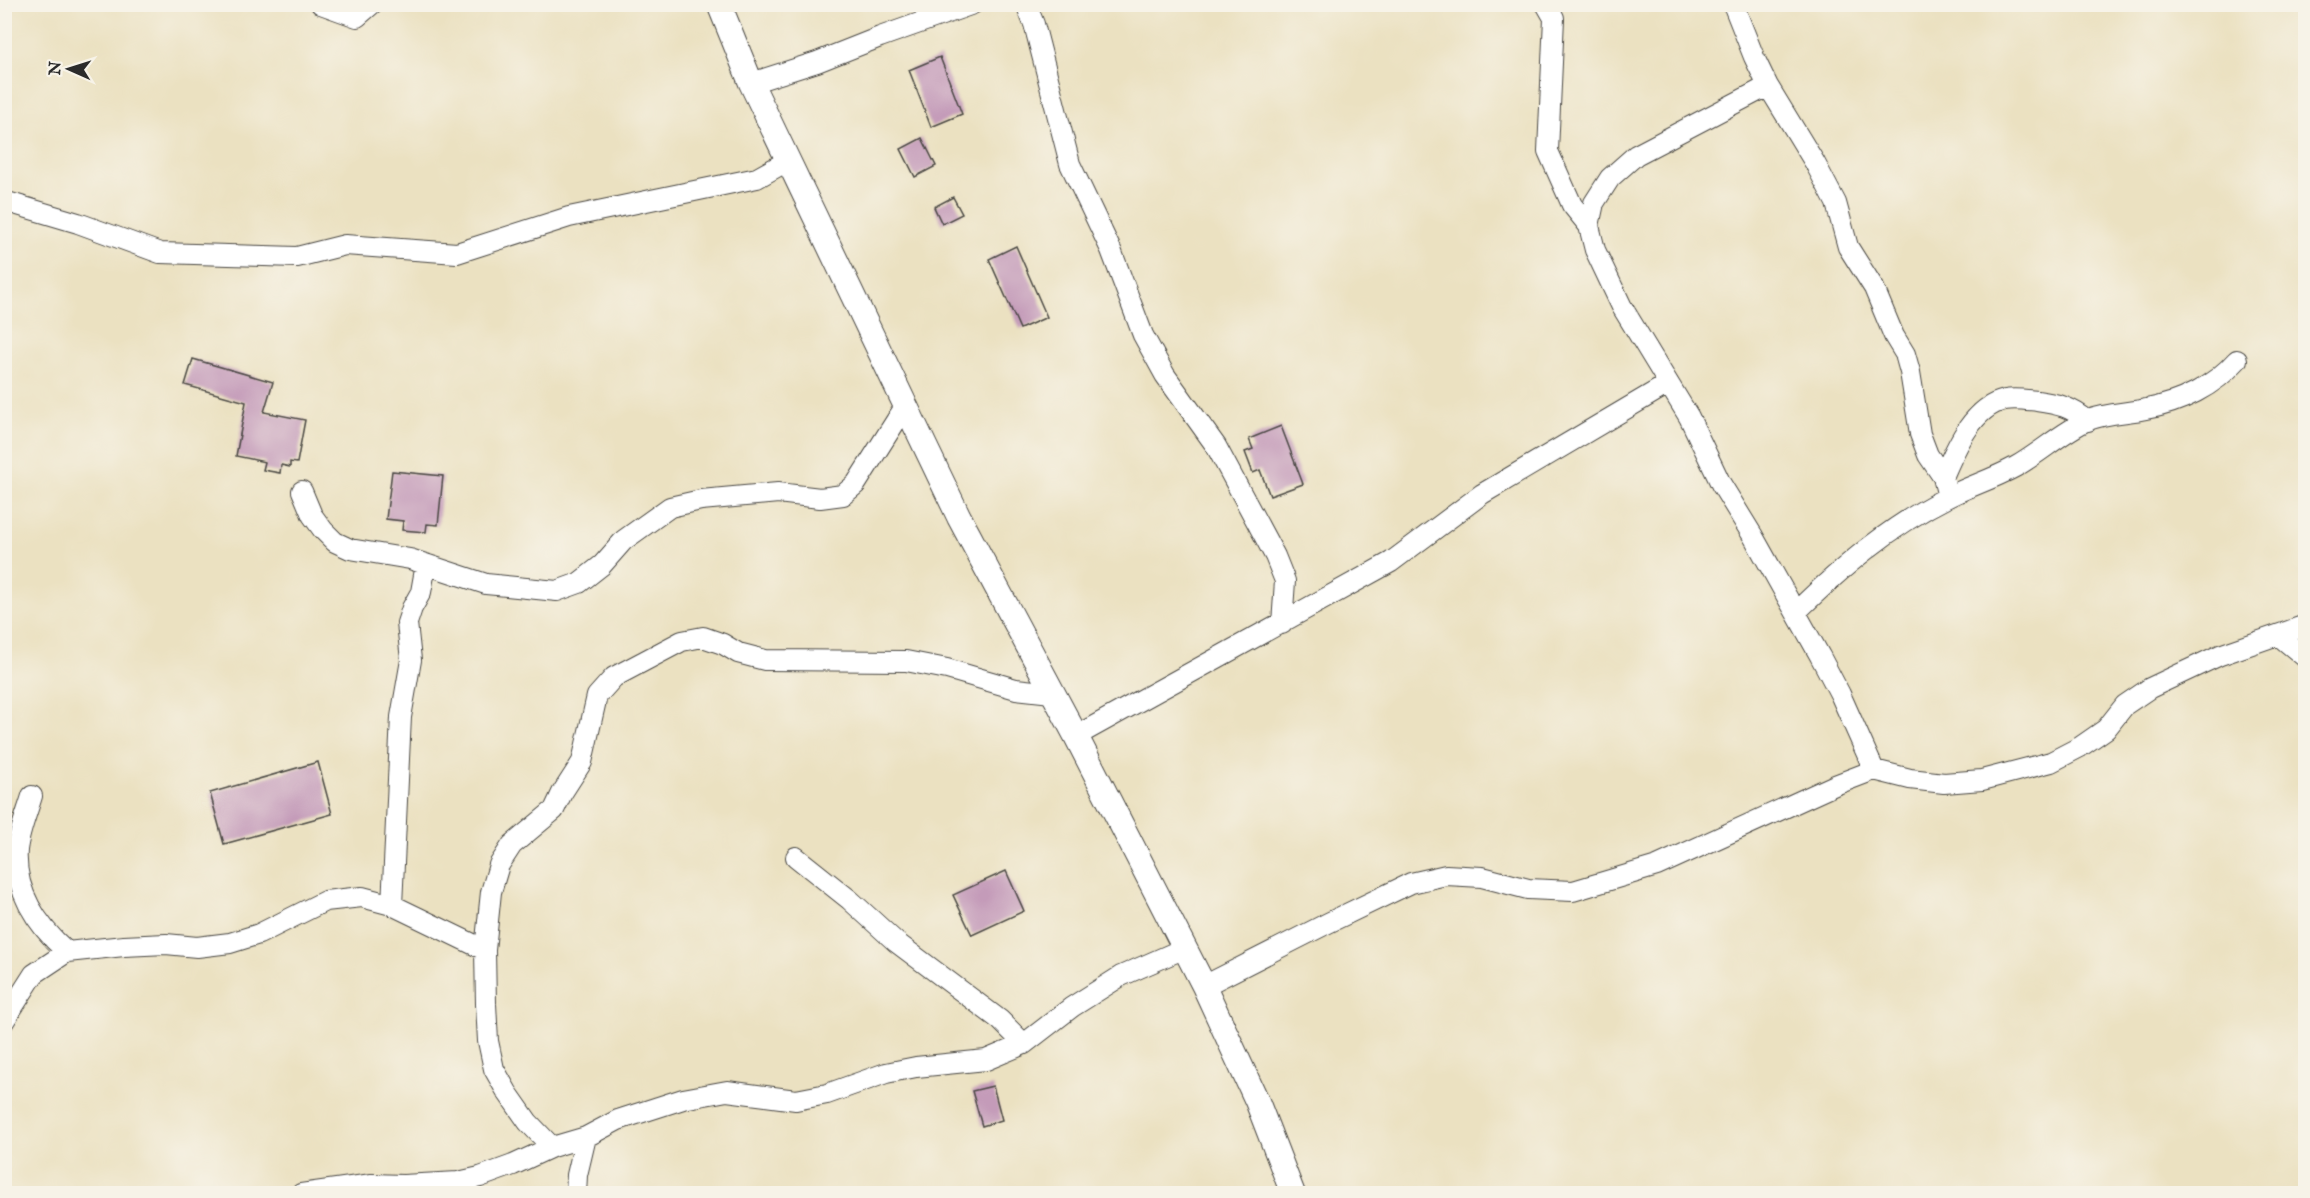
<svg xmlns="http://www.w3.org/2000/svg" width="2310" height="1198" font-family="'IM FELL English',serif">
	<rect width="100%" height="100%" fill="#f7f3e8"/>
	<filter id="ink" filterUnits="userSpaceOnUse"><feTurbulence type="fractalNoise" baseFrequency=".0167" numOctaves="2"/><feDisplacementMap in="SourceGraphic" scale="12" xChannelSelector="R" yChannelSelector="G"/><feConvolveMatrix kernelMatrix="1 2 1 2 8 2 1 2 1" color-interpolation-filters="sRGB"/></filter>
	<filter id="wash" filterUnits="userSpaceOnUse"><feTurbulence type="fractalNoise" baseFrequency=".008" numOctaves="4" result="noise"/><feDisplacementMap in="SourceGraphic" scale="24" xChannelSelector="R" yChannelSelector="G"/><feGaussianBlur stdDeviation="1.35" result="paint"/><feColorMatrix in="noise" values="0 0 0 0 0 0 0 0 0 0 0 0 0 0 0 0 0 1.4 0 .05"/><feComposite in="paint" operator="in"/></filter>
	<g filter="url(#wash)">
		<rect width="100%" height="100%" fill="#ebe1c1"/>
		<g id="blocks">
			<path fill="#c49bb9" d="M940 57 962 114 931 127 909 70Z
				M922 138 936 166 915 177 901 149Z
				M953 197 962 214 942 224 934 207Z
				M1016 246 1047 317 1020 329 989 259Z
				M193 359 273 382 264 412 305 420 297 463 290 462V467L281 465 280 473 263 470 265 462 236 456 246 402 185 385Z
				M1281 426 1303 484 1270 496 1260 470 1253 473 1245 452 1253 449 1249 439Z
				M392 471 443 476 438 525 427 524 426 532 402 530 403 521 386 519Z
				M318 762 332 814 224 844 210 793Z
				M1006 871 1024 911 972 935 953 895Z
				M993 1086 1002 1120 982 1126 972 1091Z"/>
		</g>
	</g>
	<g filter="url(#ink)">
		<use href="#blocks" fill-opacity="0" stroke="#484642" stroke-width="1.5"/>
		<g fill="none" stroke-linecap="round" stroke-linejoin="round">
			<g stroke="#484642" stroke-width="22">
				<path id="minor" d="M321 4 357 17 372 4
					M1026 4 1034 24 1070 164 1111 250 1143 335 1165 375 1216 446 1275 556 1285 581 1282 624
					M1546 4 1554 18 1548 151 1572 205 1589 226
					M1733 4 1754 57 1768 86
					M751 83 817 62 880 37 973 4
					M4 201 78 223 160 253 297 257 345 245 457 253 569 217 757 178 789 160
					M1943 477C1955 450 1972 407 2005 400 2015 398 2027 400 2037 401 2059 404 2071 407 2088 421
					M302 491 312 515 323 530 335 542 350 549 410 559 486 584 557 591 579 583 602 565 624 540 670 507 701 500 778 493 820 498 843 495 856 484 906 405
					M1796 612C1842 567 1890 526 1948 497 1970 486 1993 479 2015 467 2040 453 2062 432 2088 420 2107 413 2127 413 2146 409 2181 403 2214 386 2237 360
					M2278 635 2306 658
					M1076 736 1391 562 1482 494 1668 384
					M1874 770 1840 694 1820 656 1753 536 1721 484 1689 417 1622 307 1595 250 1589 226 1594 203 1610 178 1636 155 1768 86 1815 163 1836 203 1848 247 1874 288 1894 336 1905 354 1910 372 1920 434 1928 455 1943 477 1948 497
					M32 796C27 813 19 832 17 850 14 892 38 926 67 952
					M796 857 850 900 896 942 1000 1020 1024 1044
					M392 905 401 717 411 660 407 623 412 608 421 592 426 564
					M1204 986 1328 923 1411 883 1446 875 1482 877 1528 889 1573 891 1657 866 1835 785 1874 770 1910 779 1944 783 1982 780 2051 762 2080 747 2106 729 2125 705 2150 688 2220 655 2306 625
					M4 1021 34 974 67 952 124 946 166 944 197 947 230 943 259 934 325 901 362 897 392 905 485 950
					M552 1147 528 1122 507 1092 494 1069 488 1041 486 1004 485 950 491 892 499 865 512 845 554 810 562 793 582 762 597 696 614 677 682 641 703 637 723 644 738 653 765 660 906 661 947 669 1016 689 1052 693
					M301 1194 372 1184 403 1185 458 1182 480 1177 513 1165 552 1147 586 1137 618 1120 683 1099 727 1091 796 1100 827 1094 886 1073 916 1067 986 1060 1024 1044 1072 1007 1121 976 1185 948
					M576 1194 577 1175 586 1137"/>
			</g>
			<g stroke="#484642" stroke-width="26">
				<path id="tertiary" d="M719 4 751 83 959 517 1076 736 1204 986 1257 1101 1293 1194"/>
			</g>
			<use href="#minor" stroke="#fff" stroke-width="20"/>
			<use href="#tertiary" stroke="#fff" stroke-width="24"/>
		</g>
	</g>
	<rect width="2310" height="1198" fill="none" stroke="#f7f3e8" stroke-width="24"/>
	<g transform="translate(69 69) rotate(273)" stroke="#f7f3e8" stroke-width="4.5" paint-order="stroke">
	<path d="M0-4.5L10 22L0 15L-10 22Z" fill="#2b2b2b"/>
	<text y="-9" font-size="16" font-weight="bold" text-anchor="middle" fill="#2b2b2b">N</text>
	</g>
</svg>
